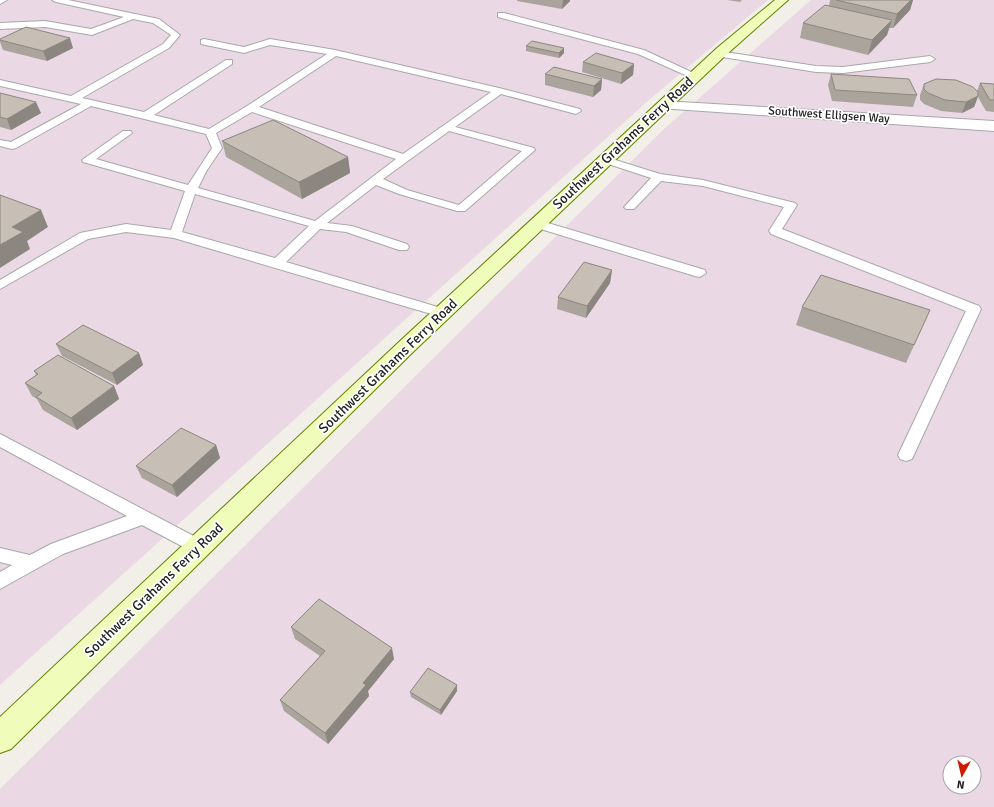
<svg xmlns="http://www.w3.org/2000/svg" width="994" height="807" font-family="Signika,sans-serif">
	<rect width="100%" height="100%" fill="#f1efe7"/>
	<path fill="#ebd8e5" fill-rule="evenodd" d="M0 0H768L650 99 0 685Z
		M811 0H994V807H0V789L665 128ZM950 763H974V787H950Z"/>
	<g fill="none" stroke-linecap="round" stroke-linejoin="round">
		<g stroke="#a8a8a8" stroke-width="2">
			<path id="service" d="M0 0H7L0 4Z
				M52 0H68L159 19 180 35 169 48 82 98 144 112 226 60H232V64L154 115 209 129 247 106 327 54 270 45 244 53 201 44V40L204 39 244 47 270 39 335 50 499 88 580 109 581 111 576 114 501 94 455 127 534 148 535 150 465 211H457L399 194 376 185 327 223 352 226 407 244 409 247 407 250H399L346 232 320 229 286 262 448 310 450 313 448 316H438L174 238 126 232 88 239 0 289V280L80 233 126 224 171 230 185 191 83 162 82 160 123 131H131L132 133 96 159 188 185 212 148 206 134 91 106 16 148 12 149 0 146V140L11 142 81 104 0 86V80L71 96 163 44 171 35 153 23 133 19 92 35 45 27 0 29V23L45 21 91 29 124 17 56 2ZM336 56 491 92 403 154 259 107ZM252 112 396 159 315 221 198 188 207 170 222 148 216 133ZM449 131 522 151 459 205 407 190 383 179ZM195 194 309 226 275 258 182 232Z
				M498 13H504L644 50 700 76 695 79 692 78 638 54 498 17Z
				M719 51 816 66 843 67 930 56 935 59 930 62 843 73 816 72 716 56 715 54Z
				M606 157 660 174 703 180 795 203 797 205 782 229 979 306 981 309 912 459 906 461 900 459 898 455 966 311 771 234 769 231 784 207 703 186 661 181 634 209H626L624 207 626 205 651 178 602 162 601 160 602 158Z
				M538 220 705 270 706 273 700 277 695 276 534 227 532 224Z
				M0 434 205 542 208 547 205 552 199 554 193 552 142 525 63 554 0 589V572L12 565 0 562V548L30 555 51 544 127 516 0 447Z"/>
		</g>
		<g stroke="#a8a8a8" stroke-width="2">
			<path id="minor" d="M664 101 994 121V131L659 108 657 105 659 102Z"/>
		</g>
		<g stroke="#617f00" stroke-width="2">
			<path id="secondary" d="M775 0H788L727 54 413 352 11 749 0 753V717L399 342 717 48Z"/>
		</g>
		<use href="#service" fill="#fff" fill-rule="evenodd"/>
		<use href="#minor" fill="#fff" fill-rule="evenodd"/>
		<use href="#secondary" fill="#f0fdba" fill-rule="evenodd"/>
	</g>
	<path fill="#aba49d" d="M517 0H570V1L562 9 517 1Z
		M727 0H742L740 2Z
		M830 0H913L910 10 893 28H889L887 35 868 55 800 38 803 23 829 6Z
		M0 39 73 48 47 61 3 50 0 42Z
		M526 46 564 53 559 58 526 51Z
		M583 62 634 64 633 75 621 84 582 72Z
		M545 74 602 79 601 90 593 97 545 85Z
		M831 74 917 95 913 107 832 101 828 85Z
		M980 83 994 84V112L986 111 978 97 974 107 962 113 941 111 924 104 920 100V95L924 84 977 91Z
		M0 93 41 113 11 130 0 127Z
		M222 141 348 157 350 173 302 199 226 157Z
		M612 270 610 283 586 318 557 309 558 297Z
		M802 307 930 310 906 363 796 325Z
		M56 344 139 353 143 365 117 385 62 356Z
		M34 371 114 386 119 399 77 430 43 410 37 399 32 396 25 383 36 375Z
		M216 445 220 458 177 497 142 478 136 466Z
		M291 627 394 659 368 691 369 696 328 744 284 711 280 700 320 656 295 639Z
		M457 685V691L441 715 411 697 410 692Z"/>
	<path fill="#8b867f" d="M563 0H570V1L562 9Z
		M911 0H913L910 10 893 28 897 14Z
		M892 20 887 35 868 55 872 40Z
		M70 38 73 48 47 61 43 51Z
		M564 48V53L559 58V53Z
		M634 64 633 75 621 84 622 73Z
		M602 79 601 90 593 97 594 86Z
		M978 96 974 107 962 113 966 102Z
		M36 102 41 113 11 130 7 119Z
		M348 157 350 173 302 199 299 182Z
		M41 210 48 227 27 241 30 249 0 268V245L12 227Z
		M612 270 610 283 586 318 587 306Z
		M139 353 143 365 117 385 112 373Z
		M114 386 119 399 77 430 71 418Z
		M216 445 220 458 177 497 172 485Z
		M392 648 394 659 368 691 369 696 328 744 325 733 363 683Z
		M457 685V691L441 715 440 710Z"/>
	<path fill="#c7bfb6" stroke="#8b867f" d="M836 0H911L897 14Z
		M825 5 892 20 872 40 803 23Z
		M26 27 70 38 43 51 0 40V39Z
		M532 41 564 48 559 53 526 46Z
		M596 53 634 64 622 73 583 62Z
		M554 67 602 79 594 86 545 74Z
		M831 74 909 79 917 95 835 90Z
		M936 79 956 80 973 87 978 92V96L966 102 945 100 928 93 924 89V84Z
		M980 83 994 84V100H990Z
		M0 93 36 102 7 119 0 117Z
		M273 120 348 157 299 182 222 141Z
		M0 195 41 210 12 227 23 232 0 245Z
		M584 262 612 270 587 306 558 297Z
		M821 275 930 310 914 345 802 307Z
		M83 325 139 353 112 373 56 344Z
		M58 355 114 386 71 418 36 397 42 393 25 383 38 374 34 371Z
		M181 428 216 445 172 485 136 466Z
		M319 599 392 648 363 683 366 685 325 733 280 700 325 651 291 627Z
		M428 668 457 685 440 710 410 692Z"/>
	<g text-anchor="middle" dominant-baseline="central" stroke-width="3.5" stroke-linejoin="round" paint-order="stroke">
		<g font-size="12" fill="#212121" stroke="#fff">
			<text transform="translate(829 115) rotate(4)">Southwest Elligsen Way</text>
		</g>
		<g font-size="14" fill="#212121" stroke="#fff">
			<text transform="translate(623 143) rotate(-43)">Southwest Grahams Ferry Road</text>
			<text transform="translate(388 366) rotate(-44)">Southwest Grahams Ferry Road</text>
			<text transform="translate(154 590) rotate(-44)">Southwest Grahams Ferry Road</text>
		</g>
	</g>
	<g transform="translate(962 775) rotate(188)"><circle r="19" fill="#ffffff" stroke="#a6a6a6"/>
	<path d="M0-3L7 15L0 10L-7 15Z" fill="#d11b00"/>
	<text y="-6" font-size="11" font-weight="bold" text-anchor="middle" fill="#212121">N</text>
	</g>
</svg>
